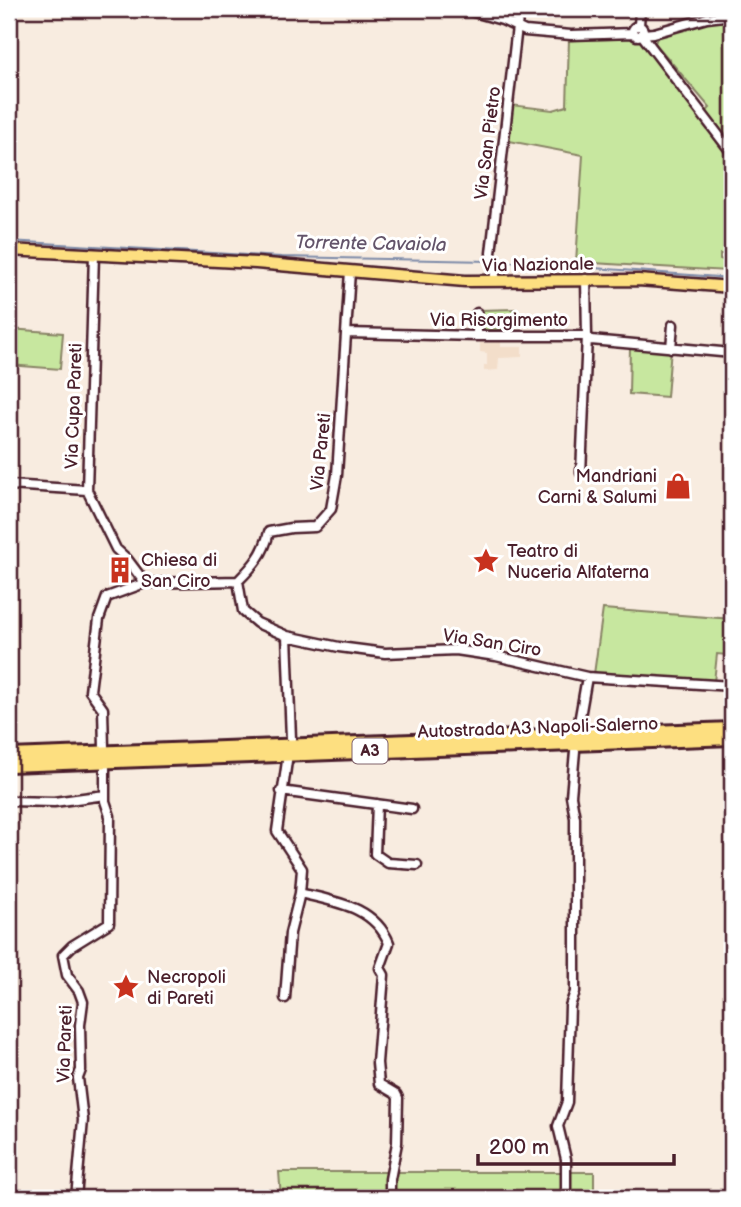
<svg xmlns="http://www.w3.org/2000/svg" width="741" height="1207" font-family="'Balsamiq Sans',sans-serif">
	<rect width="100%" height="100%" fill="#f8ece0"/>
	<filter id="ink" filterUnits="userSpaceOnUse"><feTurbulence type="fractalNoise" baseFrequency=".0143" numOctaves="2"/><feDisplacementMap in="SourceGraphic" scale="14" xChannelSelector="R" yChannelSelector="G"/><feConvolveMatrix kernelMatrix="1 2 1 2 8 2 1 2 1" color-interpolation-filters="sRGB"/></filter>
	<g filter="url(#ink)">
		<path fill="#f3deca" d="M501 342V347H522V357L499 358 498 370 484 371V365H487V353L480 352V343Z"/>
		<path fill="#c7e79f" stroke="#888365" stroke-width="2" d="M732 19V129L723 135 705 113 710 108 655 43 658 35 695 24Z
			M639 38 732 158V254H720V259L727 261V271L576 262 583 155 504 140 511 105 553 110 567 106 569 39Z
			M515 309 514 329 478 330 479 310Z
			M9 329 63 333 60 369 9 365Z
			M630 347 671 348 667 397 629 394Z
			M603 609 732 619 727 655 717 654 714 682 594 674Z
			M279 1172H594V1198H281Z"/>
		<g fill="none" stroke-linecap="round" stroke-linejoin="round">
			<path stroke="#7c8aa8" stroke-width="2" d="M9 241 282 257 490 261
				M496 261 732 278"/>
			<g stroke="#4a1f2b" stroke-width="13">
				<path id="minor" d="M463 9 502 20 525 31 571 35 634 33
					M633 31a5 5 0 1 1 10 0a5 5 0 1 1-10 0Z
					M639 26 640 9
					M643 34 654 33 707 18 732 15
					M642 35 732 153
					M94 254 87 490 116 549 127 559 145 583
					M496 281 491 253 519 9
					M347 333 477 336H587L591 340 732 353
					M477 336V313
					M671 348 673 325
					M581 473 587 336 586 279
					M9 485 87 490
					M238 581 243 611 257 623 287 636 339 647 385 653 456 650 496 656 587 677 732 686
					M287 636 291 739
					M578 728 587 677
					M104 748 103 709 90 691 99 619 107 597 145 583 238 581C253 566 264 554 269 532L291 528 315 527 331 509 337 475 350 271
					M281 791 412 809
					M9 801 54 802 105 795
					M377 804 375 854 388 863 417 865
					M300 893C335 902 374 906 389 943L380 968 384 975 377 1063 379 1084 396 1094 398 1098 397 1143 390 1179V1198
					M285 998 290 933 300 893 302 869 277 831 287 761
					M76 1198 83 1120 78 1078 81 1070 80 1025 83 1002 79 991 67 975 63 955 72 946 109 923 110 816 105 801V768
					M566 1198V1159L558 1126 567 1102 570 1006 575 992V818L571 796 575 751"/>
			</g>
			<g stroke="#4a1f2b" stroke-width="15">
				<path id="major" d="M9 250 256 263 465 281 638 280 732 287"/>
			</g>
			<g stroke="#4a1f2b" stroke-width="18">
				<path id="highway" d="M9 756 732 729
					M9 765 732 738"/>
			</g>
			<use href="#minor" stroke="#fff" stroke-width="8"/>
			<use href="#major" stroke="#fddf80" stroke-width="10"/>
			<use href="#highway" stroke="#fddf80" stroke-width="12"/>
		</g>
	</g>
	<defs>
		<g id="shop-bare" transform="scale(2.1)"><path d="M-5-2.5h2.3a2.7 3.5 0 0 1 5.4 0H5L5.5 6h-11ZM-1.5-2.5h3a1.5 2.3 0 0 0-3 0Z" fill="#c8321e" stroke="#fff" stroke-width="2.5" paint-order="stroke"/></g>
		<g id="sight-bare" transform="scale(2.1)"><path d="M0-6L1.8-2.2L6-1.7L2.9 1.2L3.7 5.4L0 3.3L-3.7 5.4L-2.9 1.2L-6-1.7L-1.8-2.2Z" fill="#c8321e" stroke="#fff" stroke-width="2.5" paint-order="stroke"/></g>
		<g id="building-bare" transform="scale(2.1)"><path d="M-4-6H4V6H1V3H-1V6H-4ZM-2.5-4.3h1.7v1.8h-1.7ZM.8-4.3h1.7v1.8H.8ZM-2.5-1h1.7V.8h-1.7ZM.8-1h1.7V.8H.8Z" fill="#c8321e" stroke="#fff" stroke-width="2.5" paint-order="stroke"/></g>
	</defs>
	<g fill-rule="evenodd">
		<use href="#shop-bare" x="678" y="486"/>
		<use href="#sight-bare" x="486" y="561"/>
		<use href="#building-bare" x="120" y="570"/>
		<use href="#sight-bare" x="126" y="987"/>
	</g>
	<g text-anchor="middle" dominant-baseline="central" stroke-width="6" stroke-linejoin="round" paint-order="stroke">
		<rect fill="#fff" stroke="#80626b" stroke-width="2" x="352.5" y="738.5" width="35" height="25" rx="5"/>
		<g font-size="16" font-weight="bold" fill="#4a1f2b">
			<text x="370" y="751">A3</text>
		</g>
		<g font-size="18" fill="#4a1f2b" stroke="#fff">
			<text transform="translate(488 143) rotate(-83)">Via San Pietro</text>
			<text transform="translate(538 265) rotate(-1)">Via Nazionale</text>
			<text x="499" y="320">Via Risorgimento</text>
			<text transform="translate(74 406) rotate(-88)">Via Cupa Pareti</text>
			<text transform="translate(321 452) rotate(-84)">Via Pareti</text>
			<text transform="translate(492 643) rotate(9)">Via San Ciro</text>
			<text transform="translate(538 728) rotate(-2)">Autostrada A3 Napoli-Salerno</text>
			<text transform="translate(65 1044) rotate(-88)">Via Pareti</text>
		</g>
		<g font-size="18" fill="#4a1f2b" stroke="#fff" text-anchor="start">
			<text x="657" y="476" text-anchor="end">Mandriani<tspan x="657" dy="21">Carni &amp; Salumi</tspan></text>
			<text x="507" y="551">Teatro di<tspan x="507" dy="21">Nuceria Alfaterna</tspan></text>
			<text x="141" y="560">Chiesa di<tspan x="141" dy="21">San Ciro</tspan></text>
			<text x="147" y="977">Necropoli<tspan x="147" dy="21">di Pareti</tspan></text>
		</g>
		<g font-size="19" font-style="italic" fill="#63546a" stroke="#fff">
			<text transform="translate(371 244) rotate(1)">Torrente Cavaiola</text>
		</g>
	</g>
	<rect width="741" height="1207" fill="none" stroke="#fff" stroke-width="35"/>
	<rect x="18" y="18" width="706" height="1172" fill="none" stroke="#4a1f2b" stroke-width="2.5" filter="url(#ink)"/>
	<path d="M478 1154v10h196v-10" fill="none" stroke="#4a1f2b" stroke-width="3.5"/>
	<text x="489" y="1154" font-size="21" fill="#4a1f2b" stroke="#ffffff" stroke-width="5" paint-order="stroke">200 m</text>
</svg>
